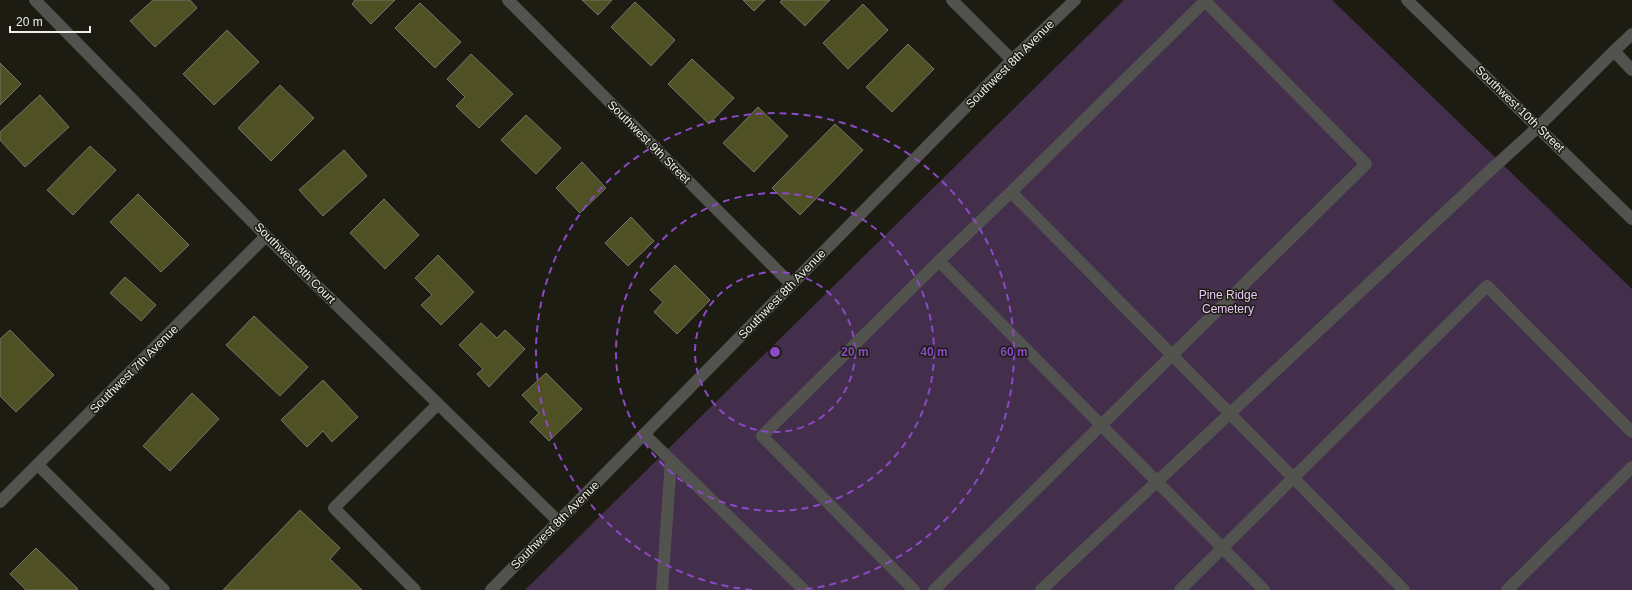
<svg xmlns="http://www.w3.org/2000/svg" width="1632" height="590" font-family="Arial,sans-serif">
	<rect width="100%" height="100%" fill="#1c1c13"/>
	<path fill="#432f4c" d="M1124 0H1332L1632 289V590H525Z"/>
	<path fill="#4f5124" stroke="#747569" d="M153 0H190L197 8 155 47 130 21Z
		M355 0H395L371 24 352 4Z
		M582 0H612L598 15Z
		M743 0H765L754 11Z
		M782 0H830L805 26 780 2Z
		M635 2 675 40 651 66 611 27Z
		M420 3 461 42 435 68 395 28Z
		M863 4 888 30 848 69 823 43Z
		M227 30 259 62 214 105 183 74Z
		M908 44 934 69 892 112 866 87Z
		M471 54 513 94 479 128 456 106 465 97 447 79Z
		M692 59 734 98 709 124 668 84Z
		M0 63 21 84 0 105Z
		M280 85 314 118 271 161 238 128Z
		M40 95 69 127 25 167 0 140V132Z
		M758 107 788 136 754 172 723 143Z
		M526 115 561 148 536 174 501 140Z
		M835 124 863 150 800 215 772 188Z
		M90 146 116 170 73 215 47 190Z
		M344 150 367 176 323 216 299 190Z
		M582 162 606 188 580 213 556 188Z
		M138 194 189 245 161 272 110 222Z
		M384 199 419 235 385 269 350 233Z
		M631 217 654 241 628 266 605 243Z
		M438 255 474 292 441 325 421 305 432 295 415 278Z
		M675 265 710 300 677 334 654 312 663 302 650 290Z
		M125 277 156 305 141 321 110 293Z
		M254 316 308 367 280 396 226 345Z
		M481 323 497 338 505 330 525 349 489 387 477 374 483 369 459 345Z
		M10 330 54 375 16 412 0 396V339Z
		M546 373 582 409 549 441 530 422 539 413 522 395Z
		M323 380 358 417 332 442 323 431 307 447 281 420Z
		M192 393 219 419 170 471 143 446Z
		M300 510 340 548 330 559 362 590H223Z
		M36 548 78 589 76 590H26L10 574Z"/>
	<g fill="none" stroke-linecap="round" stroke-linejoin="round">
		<path stroke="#52534e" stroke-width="12" d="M1614 51 1632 34
			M644 434 804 590
			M38 465 164 590
			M415 590 334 508 438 404
			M662 590 671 460
			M914 590 762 436 939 261
			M934 590 1366 164 1205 1 1011 192
			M1041 590 1483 177 1538 127 1614 51 1632 70
			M1180 590 1487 286 1632 432
			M1264 590 939 261 1011 192 1404 590
			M1507 590 1632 467"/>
		<path stroke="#52534e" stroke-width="12" d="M35 0 266 236 559 522
			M508 0 791 284
			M952 0 1012 60
			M0 502 266 236
			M491 590 1012 60 1075 0"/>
		<path stroke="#52534e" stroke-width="12" d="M1407 0 1632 219"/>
	</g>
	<g fill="none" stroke="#8c49c5" stroke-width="2" stroke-dasharray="7 5">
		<circle cx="775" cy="352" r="80"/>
		<circle cx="775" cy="352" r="159"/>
		<path d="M752 590A239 239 0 1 1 798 590"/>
	</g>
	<g text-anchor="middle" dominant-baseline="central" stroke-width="3" stroke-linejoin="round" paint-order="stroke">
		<g font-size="12" fill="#efefe8" stroke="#1c1c13">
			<text transform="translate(1010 64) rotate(-45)">Southwest 8th Avenue</text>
			<text transform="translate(1520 109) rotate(44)">Southwest 10th Street</text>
			<text transform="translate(649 142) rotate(45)">Southwest 9th Street</text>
			<text transform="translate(295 263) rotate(45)">Southwest 8th Court</text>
			<text transform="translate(782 294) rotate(-46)">Southwest 8th Avenue</text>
			<text transform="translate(134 369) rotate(-45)">Southwest 7th Avenue</text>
			<text transform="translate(555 525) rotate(-45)">Southwest 8th Avenue</text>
		</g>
		<g font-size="12" fill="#e9c7f9" stroke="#1c1c13">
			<text x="1228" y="295">Pine Ridge<tspan x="1228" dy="14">Cemetery</tspan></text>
		</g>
	</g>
	<circle cx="775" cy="352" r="6" fill="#8c49c5" stroke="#1c1c13" stroke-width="2"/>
	<g font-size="12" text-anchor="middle" font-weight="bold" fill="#8c49c5" stroke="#1c1c13" stroke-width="3" stroke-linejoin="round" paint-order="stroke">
		<text x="855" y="356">20 m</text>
		<text x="934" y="356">40 m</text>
		<text x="1014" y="356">60 m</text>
	</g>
	<path d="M10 26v6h80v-6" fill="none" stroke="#efefe8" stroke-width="2"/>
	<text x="16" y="26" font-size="12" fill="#efefe8" stroke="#1c1c13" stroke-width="3" paint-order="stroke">20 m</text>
</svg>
